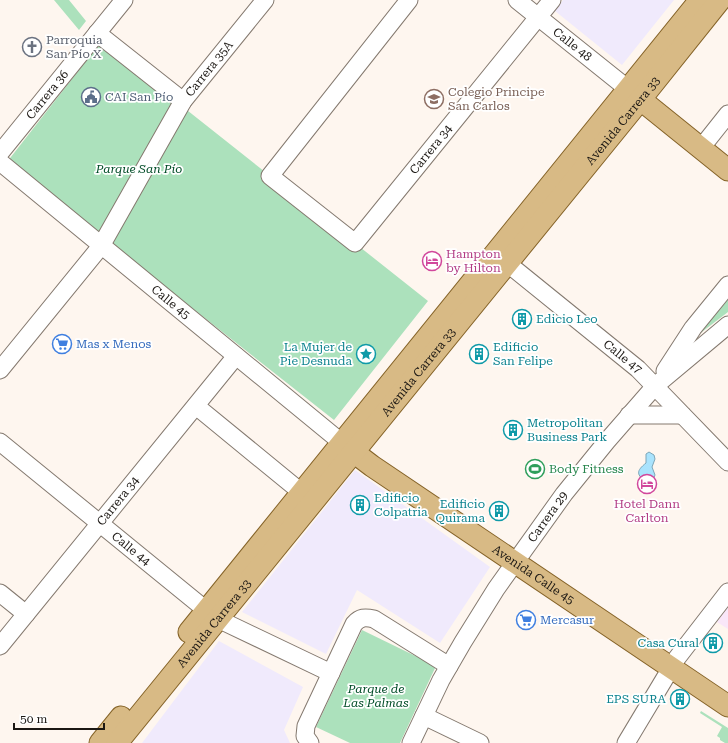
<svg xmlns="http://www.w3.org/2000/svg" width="728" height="743" font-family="'Roboto Serif',serif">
	<rect width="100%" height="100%" fill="#fef6ef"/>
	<path fill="#f0eafc" d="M563 0H674L622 65 555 11Z
		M355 470 490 567 440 643 357 590 326 654 242 612Z
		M219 641 303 687 284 730 290 743H142Z"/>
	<path fill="#f9e7f9" d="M728 607V629L717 622Z"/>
	<path fill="#ace1bc" d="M54 0H69L86 21 79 30Z
		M101 42 428 301 334 420 7 162Z
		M728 296V312L694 338Z
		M362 630 436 666 400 743H350L316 727Z
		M701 711 728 728V743H725L720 740V738L717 736 722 727 700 713Z"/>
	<path fill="#a9e3fd" stroke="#7ea6b7" d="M649 452 654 455 655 459 652 467 655 475 653 480 647 482C636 475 636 471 646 463V454Z"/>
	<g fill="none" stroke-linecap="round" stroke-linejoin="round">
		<g stroke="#84796f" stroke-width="19">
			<g id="minor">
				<path id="s1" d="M409 0 270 176 355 243 552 0"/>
				<path id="s2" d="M517 0 628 89"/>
				<path d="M97 33 183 101"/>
				<path d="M701 148 728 114"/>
				<path id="s3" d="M0 153 124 0"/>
				<path id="s4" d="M0 162 341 442"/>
				<path id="s5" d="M507 263 638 369 728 462"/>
				<path id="s6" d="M0 370 101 246 183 101 265 0"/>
				<path d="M665 371 693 328 728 285"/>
				<path d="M196 406 301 492"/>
				<path d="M629 415H682"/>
				<path id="s7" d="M0 442 206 610"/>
				<path d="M0 593 26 614"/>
				<path d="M218 619 331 673"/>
				<path id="s8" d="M0 646 236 356"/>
				<path d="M424 716 480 743"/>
				<path d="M310 743 305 736 306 726 354 624C360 617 365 617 374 619L449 666"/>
				<path id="s9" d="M411 743 441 680 463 642 496 589 564 494 607 441 655 386 728 325"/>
				<path d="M626 743 677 658 728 592"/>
			</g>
		</g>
		<g stroke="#856328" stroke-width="23">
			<g id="major">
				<path d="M630 91 728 170"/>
				<path id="s10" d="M343 444 372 466 728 706"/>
				<path d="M189 632 700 0"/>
				<path d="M100 743 121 717"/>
				<path id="s11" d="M117 743 640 100 720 0"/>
			</g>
		</g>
		<use href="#minor" stroke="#fff" stroke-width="17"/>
		<use href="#major" stroke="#d8ba85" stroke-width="21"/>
	</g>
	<defs>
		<g id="church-ring" transform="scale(1)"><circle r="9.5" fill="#fff" stroke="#6b7280" stroke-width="1.5"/><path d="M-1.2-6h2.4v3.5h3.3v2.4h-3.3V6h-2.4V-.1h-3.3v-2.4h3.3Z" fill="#6b7280"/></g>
		<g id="civic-ring" transform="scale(1)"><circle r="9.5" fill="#fff" stroke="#5c6f8a" stroke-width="1.5"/><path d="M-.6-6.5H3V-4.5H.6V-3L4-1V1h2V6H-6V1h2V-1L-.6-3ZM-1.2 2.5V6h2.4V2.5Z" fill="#5c6f8a"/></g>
		<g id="school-ring" transform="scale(1)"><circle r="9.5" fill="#fff" stroke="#8d6e63" stroke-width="1.5"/><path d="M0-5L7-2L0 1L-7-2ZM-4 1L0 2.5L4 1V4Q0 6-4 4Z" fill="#8d6e63"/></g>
		<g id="hotel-ring" transform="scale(1)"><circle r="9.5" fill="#fff" stroke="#d1479c" stroke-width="1.5"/><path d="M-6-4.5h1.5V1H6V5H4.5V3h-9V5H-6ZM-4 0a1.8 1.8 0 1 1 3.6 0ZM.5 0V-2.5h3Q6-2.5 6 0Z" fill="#d1479c"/></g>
		<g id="building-ring" transform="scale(1)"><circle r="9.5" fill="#fff" stroke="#0f9aa8" stroke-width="1.5"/><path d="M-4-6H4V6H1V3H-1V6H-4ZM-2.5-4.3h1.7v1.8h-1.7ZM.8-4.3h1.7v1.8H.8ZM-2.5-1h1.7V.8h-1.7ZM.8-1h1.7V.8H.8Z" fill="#0f9aa8"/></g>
		<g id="supermarket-ring" transform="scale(1)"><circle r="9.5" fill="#fff" stroke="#3f7fe0" stroke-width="1.5"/><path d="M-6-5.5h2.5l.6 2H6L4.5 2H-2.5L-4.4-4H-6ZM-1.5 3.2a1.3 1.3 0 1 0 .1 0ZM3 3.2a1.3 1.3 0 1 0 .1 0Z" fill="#3f7fe0"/></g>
		<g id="sight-ring" transform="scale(1)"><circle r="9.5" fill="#fff" stroke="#0f9aa8" stroke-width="1.5"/><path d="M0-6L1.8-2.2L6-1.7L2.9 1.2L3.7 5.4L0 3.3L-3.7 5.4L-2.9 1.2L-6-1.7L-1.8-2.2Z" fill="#0f9aa8"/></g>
		<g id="stadium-ring" transform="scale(1)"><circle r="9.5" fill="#fff" stroke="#2e9e5b" stroke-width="1.5"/><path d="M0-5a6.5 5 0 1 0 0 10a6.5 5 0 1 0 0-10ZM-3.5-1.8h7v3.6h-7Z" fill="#2e9e5b"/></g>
	</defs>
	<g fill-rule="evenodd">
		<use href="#church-ring" x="32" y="47"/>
		<use href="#civic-ring" x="91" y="97"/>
		<use href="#school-ring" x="434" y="99"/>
		<use href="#hotel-ring" x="432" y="261"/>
		<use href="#building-ring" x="522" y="319"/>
		<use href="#supermarket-ring" x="62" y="344"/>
		<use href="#sight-ring" x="366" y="354"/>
		<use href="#building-ring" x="479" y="354"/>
		<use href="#building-ring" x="513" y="430"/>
		<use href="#stadium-ring" x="535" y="469"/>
		<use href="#hotel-ring" x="647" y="484"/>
		<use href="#building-ring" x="360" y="505"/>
		<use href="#building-ring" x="499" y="511"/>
		<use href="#supermarket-ring" x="526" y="620"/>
		<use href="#building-ring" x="713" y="643"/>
		<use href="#building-ring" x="680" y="699"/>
	</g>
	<g text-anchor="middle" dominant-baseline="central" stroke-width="3.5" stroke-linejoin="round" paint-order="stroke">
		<g font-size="12" fill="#5b616d" stroke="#fff" text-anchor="start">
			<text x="46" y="40">Parroquia<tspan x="46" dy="14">San Pío X</tspan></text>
		</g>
		<g font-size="12" fill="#1b1713" stroke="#fff">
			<text stroke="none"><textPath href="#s2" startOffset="71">Calle 48</textPath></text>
			<text stroke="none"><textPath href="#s6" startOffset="368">Carrera 35A</textPath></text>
			<text stroke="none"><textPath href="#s3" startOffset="75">Carrera 36</textPath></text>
			<text stroke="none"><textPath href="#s11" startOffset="802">Avenida Carrera 33</textPath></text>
			<text stroke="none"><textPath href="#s1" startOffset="453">Carrera 34</textPath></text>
			<text stroke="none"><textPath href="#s4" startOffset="221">Calle 45</textPath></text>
			<text stroke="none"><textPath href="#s5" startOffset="149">Calle 47</textPath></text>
			<text stroke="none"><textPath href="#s11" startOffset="478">Avenida Carrera 33</textPath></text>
			<text stroke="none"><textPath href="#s8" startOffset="187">Carrera 34</textPath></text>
			<text stroke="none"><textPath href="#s9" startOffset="265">Carrera 29</textPath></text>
			<text stroke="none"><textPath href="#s7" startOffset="169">Calle 44</textPath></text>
			<text stroke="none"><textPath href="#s10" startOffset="231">Avenida Calle 45</textPath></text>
			<text stroke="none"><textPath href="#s11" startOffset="154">Avenida Carrera 33</textPath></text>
		</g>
		<g font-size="12" fill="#785e54" stroke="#fff" text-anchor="start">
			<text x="448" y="92">Colegio Principe<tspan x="448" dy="14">San Carlos</tspan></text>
		</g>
		<g font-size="12" fill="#4e5e75" stroke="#fff" text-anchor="start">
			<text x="105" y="97">CAI San Pío</text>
		</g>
		<g font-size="12" font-style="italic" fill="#004c27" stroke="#fff">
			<text x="139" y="169">Parque San Pío</text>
			<text x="376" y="689">Parque de<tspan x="376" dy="14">Las Palmas</tspan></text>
		</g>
		<g font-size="12" fill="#b23c85" stroke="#fff" text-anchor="start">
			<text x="446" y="254">Hampton<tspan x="446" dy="14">by Hilton</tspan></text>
			<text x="647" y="504" text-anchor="middle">Hotel Dann<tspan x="647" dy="14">Carlton</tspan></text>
		</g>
		<g font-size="12" fill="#0d838f" stroke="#fff" text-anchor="start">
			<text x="536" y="319">Edicio Leo</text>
			<text x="352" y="347" text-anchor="end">La Mujer de<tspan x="352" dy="14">Pie Desnuda</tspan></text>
			<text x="493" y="347">Edificio<tspan x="493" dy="14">San Felipe</tspan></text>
			<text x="527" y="423">Metropolitan<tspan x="527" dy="14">Business Park</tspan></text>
			<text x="374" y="498">Edificio<tspan x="374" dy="14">Colpatria</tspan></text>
			<text x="485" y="504" text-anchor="end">Edificio<tspan x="485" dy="14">Quirama</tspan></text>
			<text x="699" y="643" text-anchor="end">Casa Cural</text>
			<text x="666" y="699" text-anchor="end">EPS SURA</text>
		</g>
		<g font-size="12" fill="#366cbe" stroke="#fff" text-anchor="start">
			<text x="76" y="344">Mas x Menos</text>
			<text x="540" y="620">Mercasur</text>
		</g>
		<g font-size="12" fill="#27864d" stroke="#fff" text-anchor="start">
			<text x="549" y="469">Body Fitness</text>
		</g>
	</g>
	<path d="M14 723v6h90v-6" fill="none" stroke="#1b1713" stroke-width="2"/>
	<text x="20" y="723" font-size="12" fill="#1b1713" stroke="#ffffff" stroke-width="3" paint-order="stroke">50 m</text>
</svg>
